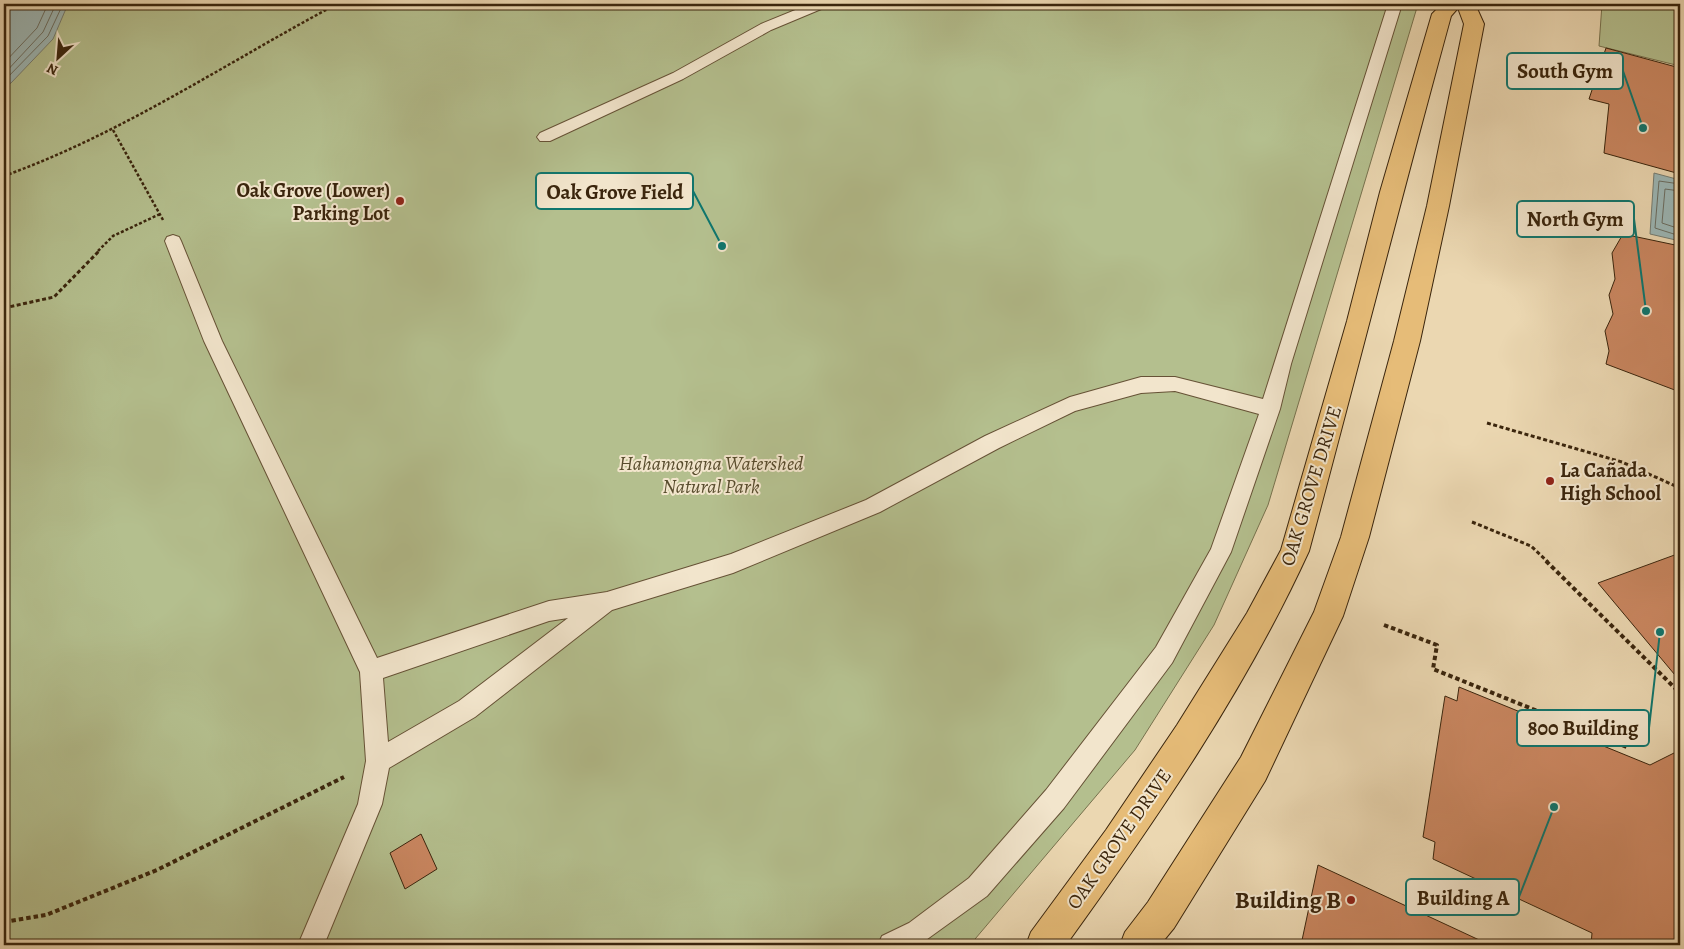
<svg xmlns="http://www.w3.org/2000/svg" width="1684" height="949" font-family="Alegreya,serif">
	<rect width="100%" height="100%" fill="#ebd7b1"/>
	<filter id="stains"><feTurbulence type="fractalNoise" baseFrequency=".004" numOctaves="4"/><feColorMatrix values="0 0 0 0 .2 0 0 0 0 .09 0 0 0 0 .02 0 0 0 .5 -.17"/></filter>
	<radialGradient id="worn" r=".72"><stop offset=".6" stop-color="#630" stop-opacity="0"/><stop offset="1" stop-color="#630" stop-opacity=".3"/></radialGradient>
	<path fill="#b4bf8e" stroke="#77724e" d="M4 4H1418L1268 505 1214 625 1135 750 970 945H4Z
		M1602 4H1653L1680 10V66L1599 46Z"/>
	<path fill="#9cb7b6" stroke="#757d72" d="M4 4H68L53 39 11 83 4 87Z
		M1654 173 1680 180V241L1650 234Z"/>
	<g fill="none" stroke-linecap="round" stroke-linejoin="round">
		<path stroke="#6b6e62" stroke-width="1" d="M4 63 37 28 48 4
			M4 74 43 32 56 4
			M4 81 48 36 63 4
			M1680 184 1659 181 1655 228 1680 236
			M1680 191 1665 189 1662 223 1680 229"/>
	</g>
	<path fill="#ca8761" stroke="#3a250d" d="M1606 48 1680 68V174L1604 153 1609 104 1589 99Z
		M1623 234 1680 246V392L1606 364 1609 351 1605 331 1613 314 1609 295 1615 279 1612 253Z
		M1680 553V681L1598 583Z
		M1459 687 1650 765 1680 750V945H1591L1592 933 1433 859 1435 842 1423 837 1445 696 1457 701Z
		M421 834 437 869 405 889 390 853Z
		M1318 865 1490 945H1301Z"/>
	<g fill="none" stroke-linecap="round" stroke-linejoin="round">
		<g stroke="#665236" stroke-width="2">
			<path id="service" d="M810 4H828L826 7 771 30 683 79 550 141H540L537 137 540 133 673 73 761 24Z
				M1388 4H1402L1291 364 1280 409 1231 552 1172 663 1064 808 987 896 919 945H878L882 936 909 923 969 878 1046 790 1156 647 1211 549 1259 414 1175 391 1141 393 1075 411 999 448 880 512 733 573 612 610 475 717 389 768 382 804 324 945H298L358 804 366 761 360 672 204 341 165 241 167 237 173 235 179 237 181 241 222 341 377 658 549 601 607 592 731 554 866 500 985 436 1070 397 1141 377H1175L1263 399ZM568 618 459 701 388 742 383 678 549 621Z"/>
		</g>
		<g stroke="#3a250d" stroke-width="2">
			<path id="primary" d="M1442 4H1475L1484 24 1449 206 1420 341 1369 537 1343 616 1265 781 1174 928 1160 945H1120L1125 932 1148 902 1241 757 1314 612 1341 537 1394 341 1427 206 1464 24 1458 8 1451 16C1402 194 1357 373 1309 551 1245 691 1156 820 1066 945H1026L1031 932 1106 830 1177 725 1247 613 1281 550 1347 321 1380 192 1432 14Z"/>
		</g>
		<path stroke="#3a250d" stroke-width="2.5" stroke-dasharray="3 2" stroke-linecap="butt" d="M113 130 163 220
			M4 176C123 133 226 63 337 4
			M98 251 113 236 160 214"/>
		<path stroke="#3a250d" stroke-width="3" stroke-dasharray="4 2.5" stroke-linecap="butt" d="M4 308 54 297 100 250
			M1487 423 1622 462 1680 488
			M1472 522 1531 546 1548 562"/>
		<path stroke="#3a250d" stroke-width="4" stroke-dasharray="4.5 3" stroke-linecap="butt" d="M1546 561 1680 693
			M1384 625 1437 645 1433 669 1627 747
			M4 922 46 915 157 870 344 777"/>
		<use href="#service" fill="#f2e5cc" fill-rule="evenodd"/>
		<use href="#primary" fill="#e6bc78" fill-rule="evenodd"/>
	</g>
	<g fill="#8f2418" stroke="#f2e5cc" stroke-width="2">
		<circle cx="400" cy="201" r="5"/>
		<circle cx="1550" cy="481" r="5"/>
		<circle cx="1351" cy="900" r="5"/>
	</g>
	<g text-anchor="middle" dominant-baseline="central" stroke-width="4" stroke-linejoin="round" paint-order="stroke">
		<g font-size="20" font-weight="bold" fill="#3a250d" stroke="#f2e5cc" text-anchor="end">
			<text x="390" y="190">Oak Grove (Lower)<tspan x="390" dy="23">Parking Lot</tspan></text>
			<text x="1560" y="470" text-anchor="start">La Cañada<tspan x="1560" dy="23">High School</tspan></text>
		</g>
		<g font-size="20" font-style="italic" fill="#584c2d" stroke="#f2e5cc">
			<text x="711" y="463">Hahamongna Watershed<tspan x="711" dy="23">Natural Park</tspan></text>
		</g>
		<g font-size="20" fill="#3a250d" stroke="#f2e5cc">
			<text transform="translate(1311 486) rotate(-73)">OAK GROVE DRIVE</text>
			<text transform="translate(1119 839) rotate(-55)">OAK GROVE DRIVE</text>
		</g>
		<g font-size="24" font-weight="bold" fill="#3a250d" stroke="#f2e5cc" text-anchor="end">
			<text x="1341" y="900">Building B</text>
		</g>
	</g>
	<path fill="none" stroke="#0f766e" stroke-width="2" d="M1643 128L1623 71M722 246L693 191M1646 311L1634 219M1660 632L1649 728M1554 807L1519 897"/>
	<g fill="#0f766e" stroke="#f2e5cc" stroke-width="2">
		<circle cx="1643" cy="128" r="5"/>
		<circle cx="722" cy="246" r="5"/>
		<circle cx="1646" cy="311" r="5"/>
		<circle cx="1660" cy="632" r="5"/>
		<circle cx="1554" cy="807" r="5"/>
	</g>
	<g fill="#f2e5cc" stroke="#0f766e" stroke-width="2">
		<rect x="1507" y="53" width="116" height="36" rx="5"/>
		<rect x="536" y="173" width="157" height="36" rx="5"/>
		<rect x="1517" y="201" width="117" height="36" rx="5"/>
		<rect x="1517" y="710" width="132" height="36" rx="5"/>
		<rect x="1406" y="879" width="113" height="36" rx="5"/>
	</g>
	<g font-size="21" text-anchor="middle" font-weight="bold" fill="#3a250d">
		<text x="1565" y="78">South Gym</text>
		<text x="615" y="199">Oak Grove Field</text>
		<text x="1575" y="226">North Gym</text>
		<text x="1583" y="735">800 Building</text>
		<text x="1463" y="905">Building A</text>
	</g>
	<rect width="1684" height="949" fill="none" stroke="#ebd7b1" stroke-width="20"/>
	<rect x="5" y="5" width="1674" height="939" fill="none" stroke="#3a250d" stroke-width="2.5"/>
	<rect x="10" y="10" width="1664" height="929" fill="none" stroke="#3a250d"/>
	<g transform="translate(58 58) rotate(206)" stroke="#f2e5cc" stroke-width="4" paint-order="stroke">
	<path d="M0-4L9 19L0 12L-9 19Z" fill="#3a250d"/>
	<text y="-8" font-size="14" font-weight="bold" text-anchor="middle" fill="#3a250d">N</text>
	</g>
	<rect width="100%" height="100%" filter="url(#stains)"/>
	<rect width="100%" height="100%" fill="url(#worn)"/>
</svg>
